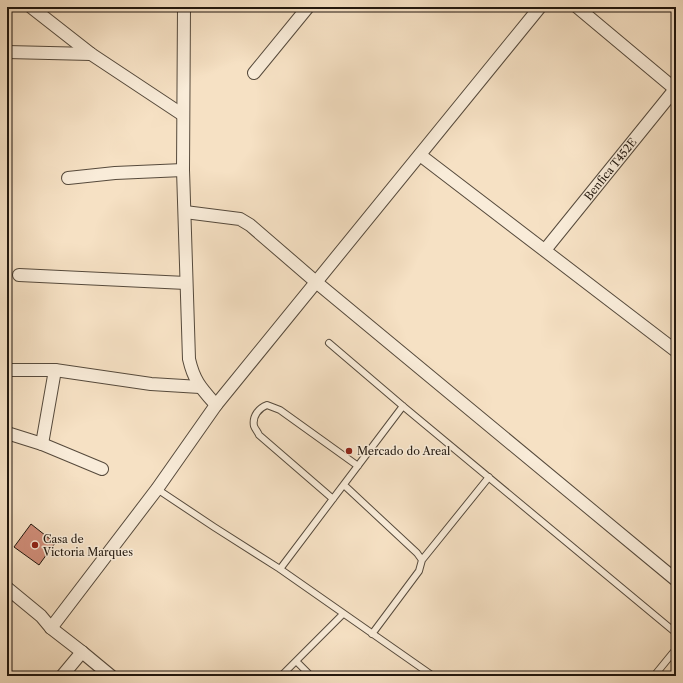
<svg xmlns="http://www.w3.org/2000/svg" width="683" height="683" font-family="'Libre Caslon Text',serif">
	<rect width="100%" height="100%" fill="#f6e1c4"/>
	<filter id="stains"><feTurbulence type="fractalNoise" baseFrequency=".005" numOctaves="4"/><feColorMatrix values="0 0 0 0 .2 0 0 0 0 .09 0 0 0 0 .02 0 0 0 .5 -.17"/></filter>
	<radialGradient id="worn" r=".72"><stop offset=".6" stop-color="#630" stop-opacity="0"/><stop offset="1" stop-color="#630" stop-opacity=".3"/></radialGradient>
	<path fill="#d18f7b" stroke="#21170e" d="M31 524 55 543 39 565 14 547Z"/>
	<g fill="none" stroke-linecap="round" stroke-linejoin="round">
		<g stroke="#564a3c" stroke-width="8">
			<path id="lane" d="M329 343 404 407 676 633
				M344 485 417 553 422 560 419 571 372 634
				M157 489 214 527 280 569 433 676
				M333 499 259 435C258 432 255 429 254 426 252 416 259 408 267 405L280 410 358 466
				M422 560 489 477
				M280 569 403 406
				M297 662 311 676
				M281 676 343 614
				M654 676 676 649"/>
		</g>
		<g stroke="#564a3c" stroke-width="14">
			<g id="street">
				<path d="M31 7 91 54 183 115"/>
				<path d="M184 7 183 170 189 359C194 381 201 388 216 405"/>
				<path d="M577 7 675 89"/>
				<path d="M7 52 91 54"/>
				<path d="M254 73 308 7"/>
				<path d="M420 155 676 351"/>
				<path d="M68 178 115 173 183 170"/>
				<path d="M185 212 240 219 250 225 316 282 676 580"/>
				<path id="s1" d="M545 250 676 88"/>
				<path d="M19 275 186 283"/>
				<path d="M7 370H55L151 384 200 387"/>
				<path d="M7 433 42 444 102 469"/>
				<path d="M42 444 55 370"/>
				<path d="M7 588 41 616 51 628 82 652 111 676"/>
				<path d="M51 628 157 489 216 405 540 7"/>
				<path d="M62 676 82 652"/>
			</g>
		</g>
		<use href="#lane" stroke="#f9ecd9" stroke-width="6"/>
		<use href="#street" stroke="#f9ecd9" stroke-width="12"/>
	</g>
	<g fill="#8f2418" stroke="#f9ecd9" stroke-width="1.5">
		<circle cx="349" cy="451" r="4"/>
		<circle cx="35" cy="545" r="4"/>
	</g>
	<g text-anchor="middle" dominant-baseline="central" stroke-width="3" stroke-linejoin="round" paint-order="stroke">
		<g font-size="11" fill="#21170e" stroke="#f9ecd9">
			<text stroke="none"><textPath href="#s1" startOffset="104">Benfica T452E</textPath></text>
		</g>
		<g font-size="11" fill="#21170e" stroke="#f9ecd9" text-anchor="start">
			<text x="357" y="451">Mercado do Areal</text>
			<text x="43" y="539">Casa de<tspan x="43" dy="13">Victoria Marques</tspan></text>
		</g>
	</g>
	<rect width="683" height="683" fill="none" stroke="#f6e1c4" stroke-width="24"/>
	<rect x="8" y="8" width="667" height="667" fill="none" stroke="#21170e" stroke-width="2"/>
	<rect x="12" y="12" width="659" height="659" fill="none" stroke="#21170e"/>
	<rect width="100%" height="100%" filter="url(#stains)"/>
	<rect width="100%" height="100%" fill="url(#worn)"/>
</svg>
